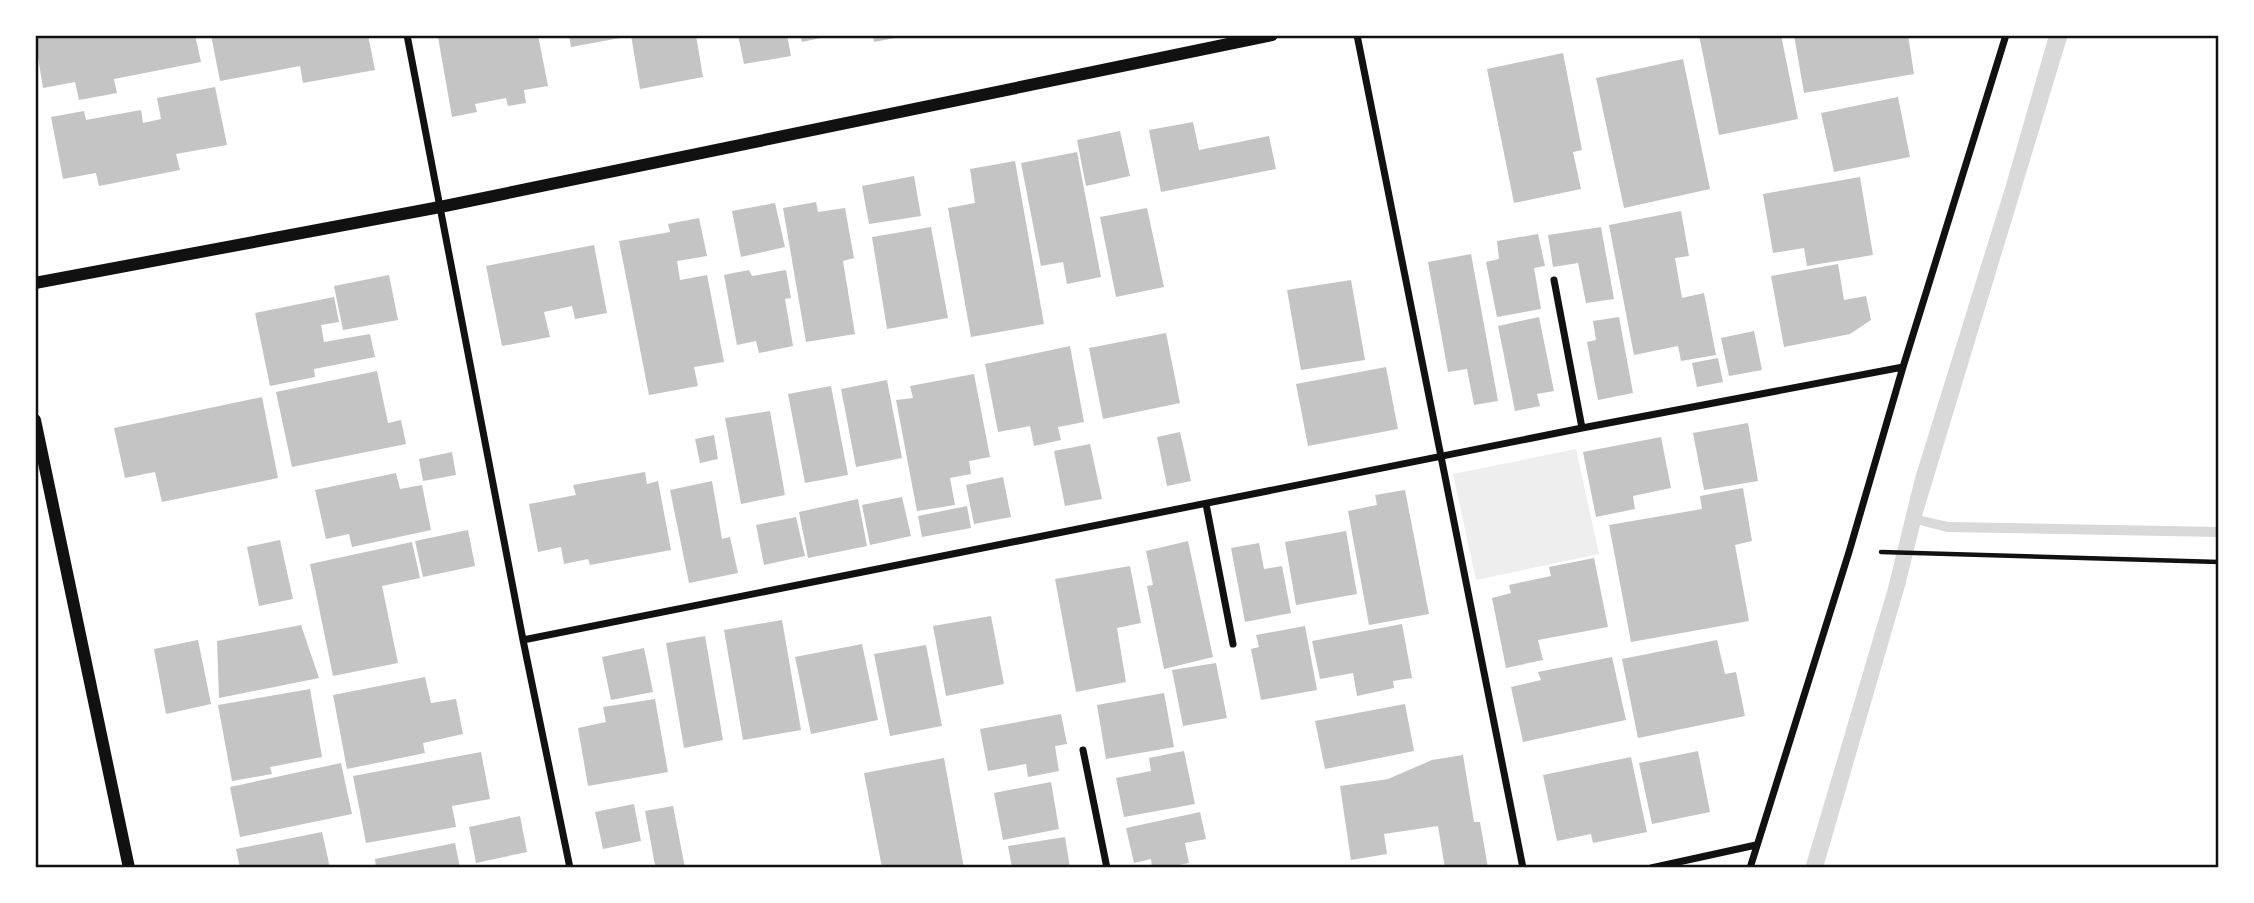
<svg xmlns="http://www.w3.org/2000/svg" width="2254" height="903" font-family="'PT Serif',serif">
	<rect width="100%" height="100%" fill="#fff"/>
	<path fill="#eee" d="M1576 449 1599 554 1476 580 1453 474Z"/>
	<path fill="#d9d9d9" d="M2049 35H2068L1922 516 1948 522 2219 527V537L1947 532 1920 525 1905 586 1823 868H1805L1888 588 1915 478 2005 188Z"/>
	<path fill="#c4c4c4" d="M53 35H195L201 62 114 79 117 93 79 100 75 82 43 88 35 39Z
		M211 35H368L375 70 303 83 300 66 220 81Z
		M450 35H538L548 86 524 90 526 103 508 106 506 98 475 104 477 112 452 117 438 37Z
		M569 35H631V36L571 47Z
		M631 35H696L703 77 640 89Z
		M738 35H787L791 56 744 64Z
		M800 35H830V36L802 42Z
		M873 35H904L905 36 874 42Z
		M1699 35H1781L1798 119 1719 135Z
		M1794 35H1908L1914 74 1804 93Z
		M1563 53 1582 150 1573 152 1581 189 1514 203 1487 69Z
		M1683 59 1710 189 1624 208 1596 78Z
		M215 87 227 145 176 154 180 170 99 186 96 173 63 179 51 117 84 111 86 120 141 110 143 123 161 119 157 98Z
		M1898 97 1910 157 1834 172 1821 113Z
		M1193 122 1199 150 1269 136 1276 169 1161 192 1149 130Z
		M1120 131 1130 176 1086 186 1077 140Z
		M1077 152 1101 277 1067 284 1063 262 1041 266 1021 163Z
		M1015 161 1044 324 971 337 948 208 975 203 970 169Z
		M914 176 921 216 869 224 862 186Z
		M1860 177 1873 255 1807 266 1804 248 1773 253 1763 194Z
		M816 202 818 212 845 208 854 258 843 261 855 334 806 342 783 208Z
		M775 203 785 247 741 257 732 211Z
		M1147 208 1164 287 1116 297 1100 217Z
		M1681 211 1689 256 1675 258 1682 298 1704 293 1716 355 1681 361 1678 346 1634 355 1609 225Z
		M699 218 707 256 677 261 680 280 707 275 724 362 694 367 698 386 649 395 619 241 670 232 668 224Z
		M931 227 948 318 887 329 872 237Z
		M1601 227 1614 299 1586 303 1578 263 1553 267 1548 235Z
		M1538 234 1545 266 1534 268 1541 309 1497 317 1486 262 1499 259 1497 241Z
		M594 245 607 313 575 319 572 306 544 312 550 337 502 346 486 266Z
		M1471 254 1498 401 1474 405 1467 369 1448 372 1428 262Z
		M1838 264 1844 300 1866 296 1871 320 1850 334 1784 347 1771 276Z
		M749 270 752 276 786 270 791 298 785 299 793 346 759 353 756 341 737 345 724 275Z
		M389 275 398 320 343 330 334 286Z
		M1351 280 1365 360 1301 370 1287 290Z
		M334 297 339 322 321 325 324 342 370 334 375 357 314 369 315 377 270 386 255 313Z
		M1539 317 1554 391 1537 394 1540 406 1515 411 1498 326Z
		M1619 317 1633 393 1598 400 1587 342 1596 340 1593 321Z
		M1754 331 1762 370 1729 376 1721 338Z
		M1166 333 1180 403 1103 419 1089 348Z
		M1070 346 1084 422 1058 427 1061 440 1034 446 1030 426 998 432 985 364Z
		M1718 358 1723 382 1697 387 1692 363Z
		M1386 367 1398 429 1308 446 1296 384Z
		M377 371 388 423 401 420 406 444 292 467 276 392Z
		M974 374 990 457 969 461 971 474 950 478 955 505 917 511 896 400 913 398 910 386Z
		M887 380 902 458 856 467 841 389Z
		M831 386 848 475 805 483 788 394Z
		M262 397 278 478 162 502 155 472 125 478 114 428Z
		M770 411 785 495 741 504 725 418Z
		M1748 423 1758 481 1704 490 1693 433Z
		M1180 432 1191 481 1167 486 1157 437Z
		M714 435 718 459 700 463 695 439Z
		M1661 437 1671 488 1633 496 1635 509 1596 517 1583 452Z
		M1090 444 1102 499 1065 506 1054 451Z
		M452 452 456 475 423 481 419 459Z
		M645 472 647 484 658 481 671 550 590 565 588 559 564 564 561 547 538 552 529 504 576 495 573 485Z
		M396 473 400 489 422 485 431 530 352 547 349 534 326 539 315 490Z
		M1003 477 1011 517 974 524 966 485Z
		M712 481 722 539 730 537 738 573 689 583 670 490Z
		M1743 488 1752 541 1735 545 1749 621 1631 642 1609 525 1702 509 1700 496Z
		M1405 490 1429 614 1369 625 1348 511 1377 505 1375 495Z
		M902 497 911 536 870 545 862 505Z
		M858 499 867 546 808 558 799 512Z
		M967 506 971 528 922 537 918 516Z
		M796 517 805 556 764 565 756 525Z
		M468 530 475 566 423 577 415 541Z
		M1346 531 1357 594 1296 605 1285 542Z
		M280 540 293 599 259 606 247 547Z
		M1188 541 1213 657 1164 669 1147 586 1153 585 1146 551Z
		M412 542 420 578 382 586 398 663 333 676 310 564Z
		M1259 543 1264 569 1282 566 1291 613 1245 622 1231 548Z
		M1594 558 1608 627 1538 640 1543 660 1506 668 1492 598 1511 593 1509 585 1551 576 1549 567Z
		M1130 566 1141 623 1117 628 1126 682 1076 692 1055 579Z
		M991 616 1004 684 946 696 933 626Z
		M782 620 801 730 743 740 724 630Z
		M1402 624 1412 678 1393 681 1394 688 1357 696 1353 673 1320 679 1312 641Z
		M301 625 319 678 219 698 217 641Z
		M1305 626 1317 690 1261 700 1251 649 1259 647 1256 635Z
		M705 636 723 740 684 748 666 643Z
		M198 640 211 704 166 714 154 649Z
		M1717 640 1725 674 1736 672 1745 716 1638 738 1622 659Z
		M862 644 878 720 811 734 795 657Z
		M926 645 942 726 890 736 874 654Z
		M644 648 653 692 611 700 602 657Z
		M1612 657 1626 720 1523 742 1511 687 1541 680 1538 672Z
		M1216 663 1227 718 1183 726 1172 670Z
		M425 677 431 703 456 699 463 734 423 743 425 753 347 769 333 695Z
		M310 689 322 757 270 767 272 774 232 781 218 705Z
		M1164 693 1174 747 1106 759 1097 705Z
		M655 699 668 772 588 786 578 728 606 722 603 707Z
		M1405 704 1414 751 1325 769 1315 721Z
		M1061 714 1067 744 1055 746 1059 771 1028 777 1026 764 988 771 980 729Z
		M1184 751 1195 804 1124 817 1116 778 1151 771 1149 758Z
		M1698 751 1710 812 1652 824 1639 763Z
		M481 752 490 799 452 806 456 827 366 843 353 776Z
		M1463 755 1474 822H1480L1488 868H1445L1438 826 1384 834 1387 854 1351 860 1340 786 1388 779 1432 760Z
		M1631 757 1647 832 1593 843 1591 834 1557 841 1543 775Z
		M944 758 964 868H882L864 773Z
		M341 763 352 814 240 837 230 787Z
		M1051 782 1059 829 1003 840 994 793Z
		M634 804 641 841 603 849 595 812Z
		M673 806 685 868H647L655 865 645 811Z
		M1200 812 1206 839 1185 843 1189 863 1164 868H1152L1151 859 1134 863 1126 828Z
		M520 816 527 852 476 863 469 827Z
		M322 832 330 868H240L236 849Z
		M1065 837 1070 868H1012L1008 846Z
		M455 843 460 868H376L375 859Z"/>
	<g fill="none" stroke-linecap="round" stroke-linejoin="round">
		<path stroke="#111" stroke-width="4.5" d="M1881 552 2219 562"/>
		<path stroke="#111" stroke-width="7" d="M407 35 523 640 570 868
			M1357 35 1523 868
			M1554 280 1582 428
			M1206 504 1233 644
			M523 640 1582 428 1903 367
			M1083 750 1107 868
			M1651 868 1756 845
			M1750 868 1849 552 1903 367 2006 35"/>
		<path stroke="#111" stroke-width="12" d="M35 283 440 207 1272 35
			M35 420 129 868"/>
	</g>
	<rect width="2254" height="903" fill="none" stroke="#ffffff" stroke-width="74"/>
	<rect x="37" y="37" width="2180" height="829" fill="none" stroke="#111" stroke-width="2.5"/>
</svg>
